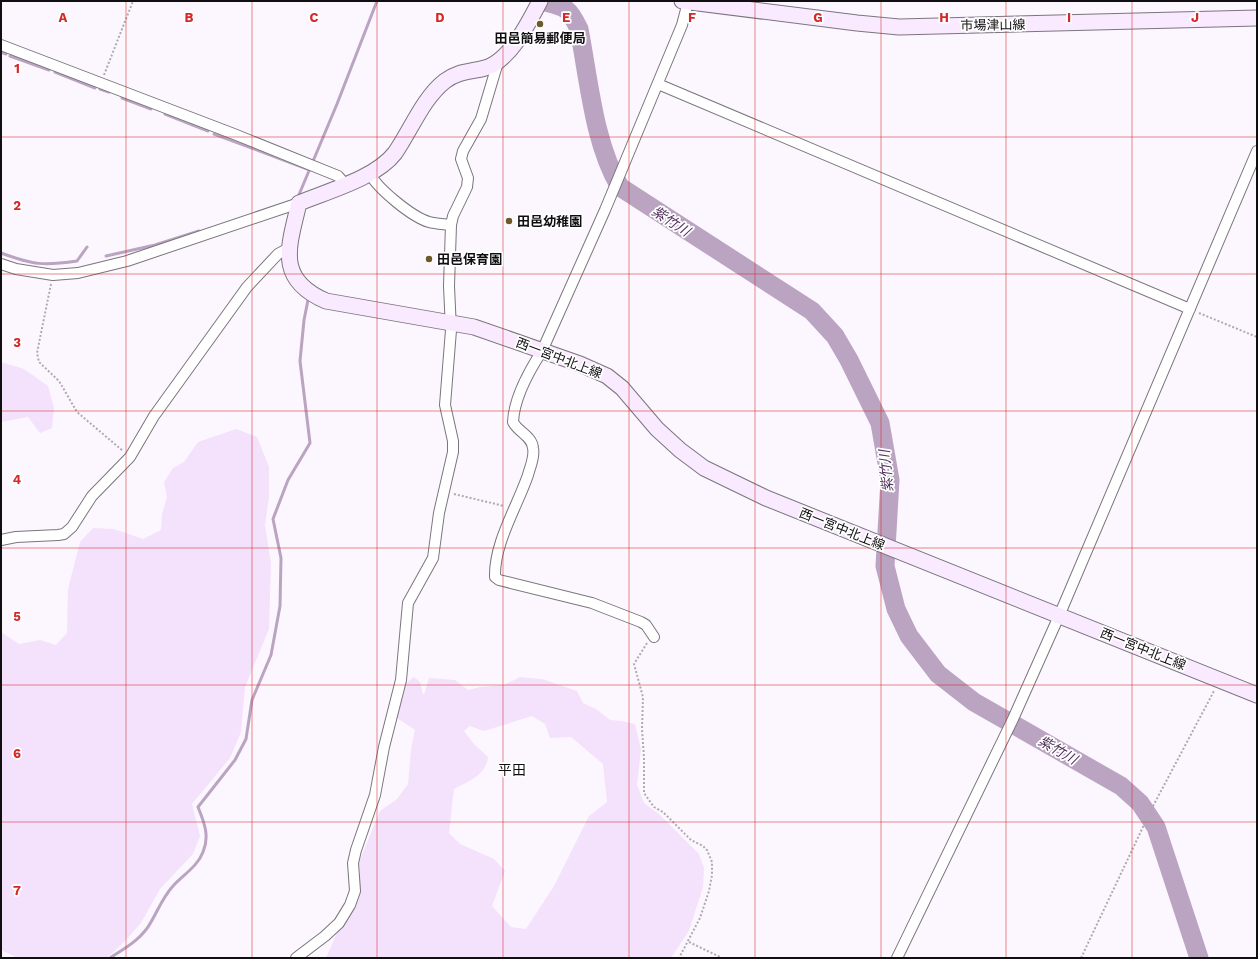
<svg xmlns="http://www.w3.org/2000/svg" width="1258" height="959" font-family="'Work Sans','Noto Sans JP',sans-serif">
	<rect width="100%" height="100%" fill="#fcf7fe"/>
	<path fill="#f4e1fc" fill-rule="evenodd" d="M1 362 24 369 48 386 54 408 52 428 40 433 28 417 1 422Z
		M236 429 257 437 269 467V497L265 525 271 564 269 629 245 687 241 732 230 758 192 804 200 836 193 854 160 889 141 923 125 941 107 958H18L1 950V632L19 644 40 640 56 645 67 633 68 589 80 542 93 528 114 529 143 539 161 530 162 514 167 497 164 482 173 468 184 462 198 442Z
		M414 677 420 682 423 695 425 692 429 678 455 680 468 690 480 687 504 685 520 677 542 679 577 691 583 703 596 709 610 720 622 721 635 724 641 749 637 785 644 803 660 815 699 854 704 868 703 887 689 931 671 958H326L337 933 354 905 360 887 359 862 380 811 397 799 408 784 411 749 415 730 397 718 405 684ZM532 716 545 724 550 738 571 737 603 764 607 802 589 816 554 886 526 929 511 927 492 906 505 871 494 859 460 844 449 833 454 789C469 781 486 775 488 757L474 744 464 731 470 726 484 731Z"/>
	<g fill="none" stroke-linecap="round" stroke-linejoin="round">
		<path stroke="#baa4c2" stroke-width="3" d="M1 52 6 54
			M10 56 49 70
			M55 72 95 88
			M100 89 109 92
			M122 98 151 109
			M165 114 208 131
			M214 134 310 170
			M298 197 337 104 377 1
			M1 253C34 265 43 266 77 261L87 247
			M106 256 155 245 199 231
			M110 958C125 948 142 939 151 922 158 910 163 897 173 886 183 875 198 866 203 852 210 836 204 822 198 807L235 760 246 739 252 700 271 655 280 606 281 558 273 519 288 480 310 443 300 361 304 320 308 300"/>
		<path stroke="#baa4c2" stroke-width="19" d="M541 1C565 7 568 6 579 29 589 80 594 144 620 187L812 311 835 336 849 360 880 423 890 480 885 566 896 609 909 636 938 674 974 702 1121 786 1140 803 1156 827 1199 958"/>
		<g stroke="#7b757d" stroke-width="12">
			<path id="minor" d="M1 45 234 134 338 176 345 184
				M658 84 1190 309
				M370 174C378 189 412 217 429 222 436 224 444 224 451 225
				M1 264 16 269 53 275 78 273 127 261 299 203
				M1 540 16 537 58 535 64 534 72 527 92 496 130 457 154 416 247 287 278 254 289 248
				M654 637 646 625 641 622 592 603 499 580 495 577C494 543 517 507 528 475 530 467 535 457 533 448 532 436 518 432 513 422 514 398 529 371 542 351L605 210 682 25 688 2
				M296 958 325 936 339 923 350 905 355 891 353 863 356 850 375 795 384 747 401 680 408 603 433 558 439 513 453 452V441L445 405 451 330 449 286 451 225 453 216 467 187 468 178 461 159 463 151 481 119 498 62
				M897 958 1013 719 1059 616 1257 151"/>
		</g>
		<g stroke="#7b757d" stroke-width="17">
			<path id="secondary" d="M540 1C529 22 510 61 485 68 471 72 458 71 445 81 423 98 411 130 395 153 376 178 328 191 299 203 289 246 275 279 326 301L474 327 580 364 607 376 622 388 657 429 680 450 704 468 766 498 1257 695
				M682 1 857 23 899 27 1257 18"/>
		</g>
		<path stroke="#aeaab0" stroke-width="2" stroke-dasharray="2 2" stroke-linecap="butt" d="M104 75 133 1
			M51 284 37 353 39 362 59 381 77 412 123 451
			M1199 313 1257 337
			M454 494 504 506
			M647 643 634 664 643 697 642 729 644 758V793L654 807 663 812 691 840 703 846 707 850 712 862V875L709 891 700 918 679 958
			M689 942 722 958
			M1081 958 1152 808 1214 691"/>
		<use href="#minor" stroke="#fff" stroke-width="10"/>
		<use href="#secondary" stroke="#f9eaff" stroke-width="15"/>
	</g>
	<path fill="none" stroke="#d62828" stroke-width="1" stroke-opacity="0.55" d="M126 1V958M252 1V958M377 1V958M503 1V958M629 1V958M755 1V958M881 1V958M1006 1V958M1132 1V958M1 137H1257M1 274H1257M1 411H1257M1 548H1257M1 685H1257M1 822H1257"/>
	<g fill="#6b5b28" stroke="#fff" stroke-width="1.5">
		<circle cx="540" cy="24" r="4"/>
		<circle cx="509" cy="221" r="4"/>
		<circle cx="429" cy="259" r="4"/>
	</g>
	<g text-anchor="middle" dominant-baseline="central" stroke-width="3.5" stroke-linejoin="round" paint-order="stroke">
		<g font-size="13" fill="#100e11" stroke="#fff">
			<text transform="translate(993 25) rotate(-1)">市場津山線</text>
			<text transform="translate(559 358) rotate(21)">西一宮中北上線</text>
			<text transform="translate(842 529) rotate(22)">西一宮中北上線</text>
			<text transform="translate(1143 649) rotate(22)">西一宮中北上線</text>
		</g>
		<g font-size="13" font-weight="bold" fill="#100e11" stroke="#fff" text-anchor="start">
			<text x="540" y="38" text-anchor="middle">田邑簡易郵便局</text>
			<text x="517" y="221">田邑幼稚園</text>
			<text x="437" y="259">田邑保育園</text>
		</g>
		<g font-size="14" font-style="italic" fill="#51325c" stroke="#fff">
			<text transform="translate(671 221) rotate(33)">紫竹川</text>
			<text transform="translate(886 471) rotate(-95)">紫竹川</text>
			<text transform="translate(1058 750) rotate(30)">紫竹川</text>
		</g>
		<g font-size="14" fill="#100e11" stroke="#fff">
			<text x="512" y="770">平田</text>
		</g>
	</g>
	<g font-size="13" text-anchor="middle" font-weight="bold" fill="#d62828" stroke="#fff" stroke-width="3.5" stroke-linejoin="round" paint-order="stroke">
		<text x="63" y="22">A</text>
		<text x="189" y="22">B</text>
		<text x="314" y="22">C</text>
		<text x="440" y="22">D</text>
		<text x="566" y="22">E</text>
		<text x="692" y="22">F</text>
		<text x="818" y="22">G</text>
		<text x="944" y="22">H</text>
		<text x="1069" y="22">I</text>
		<text x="1195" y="22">J</text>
		<text x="17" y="73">1</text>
		<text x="17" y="210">2</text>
		<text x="17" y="347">3</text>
		<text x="17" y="484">4</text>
		<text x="17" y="621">5</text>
		<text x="17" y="758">6</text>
		<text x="17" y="895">7</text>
	</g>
	<rect width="1258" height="959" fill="none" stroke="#100e11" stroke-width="4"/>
</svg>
